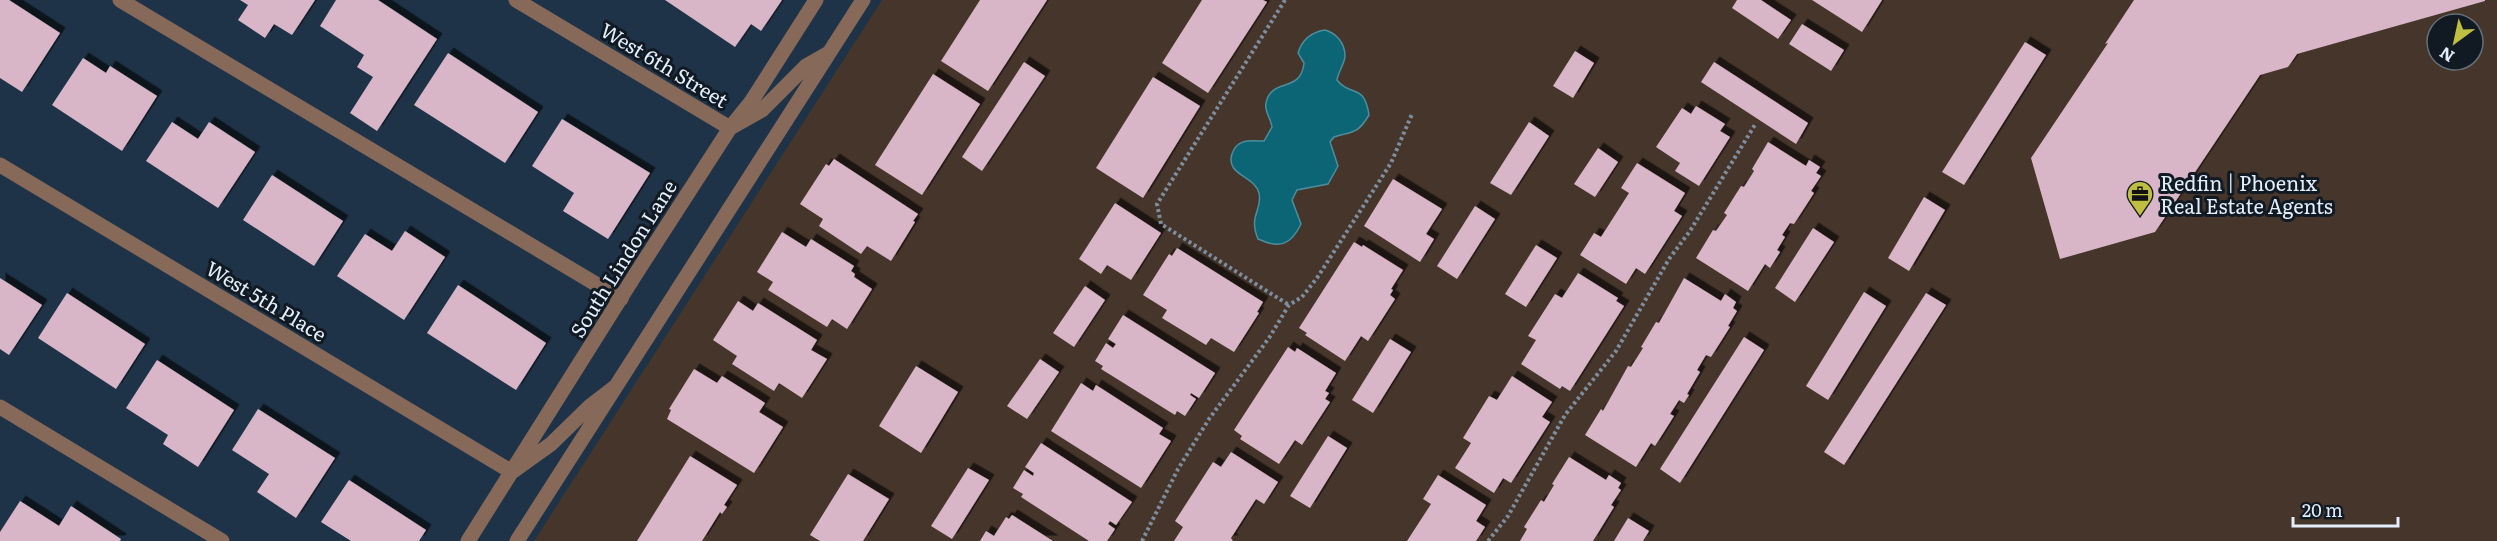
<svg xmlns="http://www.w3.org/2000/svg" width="2497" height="541" font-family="Literata,serif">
	<defs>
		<filter id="shadow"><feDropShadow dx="5.5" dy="-5.5" stdDeviation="0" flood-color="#0009"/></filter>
	</defs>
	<rect width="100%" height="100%" fill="#1e3347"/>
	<path fill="#45352a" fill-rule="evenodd" d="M882 0H2497V541H534ZM2437 24H2473V60H2437Z"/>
	<path fill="#0c6575" stroke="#4c8e9e" stroke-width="1.5" d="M1325 30C1336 33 1345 43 1345 56 1345 63 1338 72 1337 80 1351 98 1364 82 1369 115 1357 135 1353 131 1334 137L1330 142 1338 166 1328 184 1297 190 1292 200 1301 224C1291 245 1280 249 1258 239 1248 215 1263 210 1259 193 1255 176 1225 175 1232 154 1237 138 1251 141 1264 141L1272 127C1271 118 1264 112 1266 103 1271 77 1301 94 1304 63L1298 53C1302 40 1312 32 1325 30Z"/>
	<path fill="#d8b6c7" filter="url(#shadow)" d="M0 0H9L60 33 22 92 0 78Z
		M240 0H315L292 35 274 24 265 38 238 20 248 5Z
		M336 0H378L437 39 377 131 350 113 373 77 357 67 364 55 320 26Z
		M665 0H782L761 31 751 24 735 47Z
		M980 0H1047L988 91 941 61Z
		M1202 0H1263L1267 2 1208 93 1162 63Z
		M1737 0H1761L1791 20 1778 39 1732 8Z
		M1812 0H1882L1862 32Z
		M2134 0H2485V1L2297 54 2288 67 2260 75 2155 232 2060 259 2031 158 2108 43 2105 44Z
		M1802 24 1844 50 1831 71 1789 44Z
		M2025 42 2046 55 1964 185 1942 172Z
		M1575 51 1594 63 1573 98 1553 86Z
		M448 53 538 112 505 163 414 105Z
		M83 58 106 73 110 66 157 96 122 151 52 105Z
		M1024 62 1045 76 982 171 962 157Z
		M1714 62 1808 123 1796 144 1701 82Z
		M933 74 980 104 922 195 875 165Z
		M1153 77 1200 106 1143 198 1096 168Z
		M1696 106 1725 124 1720 131 1730 137 1699 186 1675 171 1680 163 1656 147 1682 108 1691 114Z
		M562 119 650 173 608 239 563 211 574 193 532 166Z
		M172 122 198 139 209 122 255 152 218 208 146 161Z
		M1529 122 1549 136 1511 195 1490 183Z
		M1768 142 1806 166 1809 160 1820 167 1816 173 1821 176 1811 191 1814 193 1794 224 1790 223 1782 235 1785 237 1777 250 1780 252 1770 268 1765 264 1748 291 1696 258 1713 230 1716 231 1727 215 1724 213 1741 186 1744 187 1754 171 1752 169Z
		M1598 148 1618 162 1595 197 1574 184Z
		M834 159 918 214 913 221 915 222 891 261 867 246 861 254 819 226 823 219 800 204 826 164 829 166Z
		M1637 163 1685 193 1674 211 1682 216 1645 274 1636 268 1626 284 1580 255 1594 233 1601 237 1629 193 1621 188Z
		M272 175 343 221 314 266 243 220Z
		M1393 179 1442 209 1426 234 1434 239 1420 262 1364 226Z
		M1924 197 1945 210 1909 271 1888 258Z
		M1115 203 1161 233 1131 280 1107 265 1101 274 1079 259Z
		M1475 206 1495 219 1457 279 1437 266Z
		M1813 228 1834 242 1795 302 1775 288Z
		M405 231 445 257 404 320 337 276 365 234 392 251Z
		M782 232 806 247 811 239 854 266 851 271 855 274 854 277 872 289 847 329 832 319 827 327 768 290 773 282 757 272Z
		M1354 242 1362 247 1363 245 1403 270 1391 289 1393 290 1390 295 1395 299 1368 341 1361 336 1345 361 1305 335 1307 333 1299 328Z
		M1536 245 1557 258 1526 307 1505 294Z
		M1177 248 1263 302 1257 312 1259 313 1234 352 1211 338 1206 345 1162 318 1167 310 1143 295 1169 254 1172 256Z
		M1578 273 1618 298 1616 301 1624 306 1570 391 1562 386 1560 389 1521 364 1536 340 1528 336 1555 294 1562 298Z
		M0 278 42 305 9 355 0 349Z
		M1684 278 1721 301 1725 294 1736 302 1733 308 1737 311 1728 326 1730 327 1711 357 1706 355 1697 370 1700 372 1687 394 1689 395 1684 403 1679 400 1670 414 1674 416 1655 446 1651 443 1636 467 1585 435 1601 409 1603 411 1628 366 1631 367 1643 348 1641 347 1656 322 1659 323Z
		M458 285 546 343 516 390 427 333Z
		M1085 286 1105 300 1074 347 1053 333Z
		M1864 292 1886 306 1828 400 1806 386Z
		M67 293 145 344 116 389 38 338Z
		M1926 293 1946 305 1844 465 1824 452Z
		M738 301 753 311 758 303 817 340 811 350 827 359 802 398 779 383 774 391 732 364 737 356 713 340Z
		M1123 315 1215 373 1199 398 1191 393 1190 395 1196 399 1185 416 1177 411 1175 415 1101 369 1103 366 1095 361 1106 343 1113 348 1116 344 1108 339Z
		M1744 337 1764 350 1680 483 1660 469Z
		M1390 339 1411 352 1373 413 1352 400Z
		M1288 347 1295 352 1297 348 1336 373 1325 391 1329 393 1325 399 1330 402 1302 445 1295 440 1279 464 1240 439 1242 436 1234 430Z
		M1040 359 1059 372 1027 419 1007 406Z
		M157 360 234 410 198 467 163 444 168 435 126 408Z
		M916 366 958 392 921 453 879 426Z
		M694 369 717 383 722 376 765 403 759 412 783 427 754 473 667 419 671 410 669 409Z
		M1512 376 1552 402 1542 417 1550 422 1511 483 1503 478 1494 493 1455 468 1471 443 1463 438 1489 396 1497 400Z
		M1081 383 1093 391 1096 385 1163 428 1159 434 1171 441 1141 488 1051 431Z
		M258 409 335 458 296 518 257 492 269 474 232 450Z
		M1328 436 1347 448 1310 508 1290 496Z
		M1041 443 1132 502 1116 525 1110 521 1108 524 1115 529 1107 541H1089L1021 497 1023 494 1013 488 1024 470 1033 476 1034 473 1025 467Z
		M1231 452 1278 482 1264 504 1256 499 1231 538 1233 541H1174L1183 527 1175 521 1213 462 1221 467Z
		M690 456 737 485 724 505 727 507 722 514 720 512 702 541H637Z
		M1569 457 1606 480 1609 475 1621 483 1618 488 1621 490 1611 505 1614 507 1593 541H1520L1527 529 1524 527 1541 500 1544 502 1554 485 1552 484Z
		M968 468 989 480 952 539 931 526Z
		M848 474 889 499 863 541H820L810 535Z
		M1438 475 1486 505 1476 521 1485 527 1476 541H1407L1431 504 1423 499Z
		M349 480 426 530 419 541H351L321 522Z
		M20 501 59 526 71 506 121 539 120 541H0V532Z
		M1012 515 1053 541H980L986 531 994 536 1006 517 1009 519Z
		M1628 518 1649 531 1643 541H1614Z"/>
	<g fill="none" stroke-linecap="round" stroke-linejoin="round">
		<path stroke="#7e8e9f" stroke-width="4" stroke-dasharray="3 3" stroke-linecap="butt" d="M1285 0 1157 204 1161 224 1289 305
			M1142 541 1178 469 1209 419 1269 338 1289 305 1302 297 1317 278 1391 163 1412 114
			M1488 541 1508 516 1565 415 1616 351 1669 259 1690 231 1756 123"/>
		<path stroke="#87695a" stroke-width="15" d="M120 0 621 299
			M0 407 222 541"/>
		<path stroke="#87695a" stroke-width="15" d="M516 0 730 128 762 110 806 66 827 54
			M0 165 512 472 551 444 589 407 615 387
			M468 541 637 272 730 128 751 102 816 0
			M517 541 863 0"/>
	</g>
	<defs>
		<g id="office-pin" transform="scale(1.35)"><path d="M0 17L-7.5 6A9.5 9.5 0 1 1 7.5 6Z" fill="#bfbe41" stroke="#111a23"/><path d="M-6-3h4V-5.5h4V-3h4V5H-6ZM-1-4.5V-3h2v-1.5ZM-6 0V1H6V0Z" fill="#111"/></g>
	</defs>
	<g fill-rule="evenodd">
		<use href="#office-pin" x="2140" y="194"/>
	</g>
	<g text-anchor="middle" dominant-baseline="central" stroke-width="6" stroke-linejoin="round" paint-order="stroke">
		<g font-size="20" fill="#e2eefc" stroke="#111a23">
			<text transform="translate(665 64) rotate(31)">West 6th Street</text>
			<text transform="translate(622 258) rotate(-58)">South Lindon Lane</text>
			<text transform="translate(267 300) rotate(31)">West 5th Place</text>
		</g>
		<g font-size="20" fill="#e2eefc" stroke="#111a23" text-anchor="start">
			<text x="2160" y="182">Redfin | Phoenix<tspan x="2160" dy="23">Real Estate Agents</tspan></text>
		</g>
	</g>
	<g transform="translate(2455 42) rotate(213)"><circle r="28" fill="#111a23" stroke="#656f7a" stroke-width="1.5"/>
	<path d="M0-4.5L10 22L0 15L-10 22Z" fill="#bfbe41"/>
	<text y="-9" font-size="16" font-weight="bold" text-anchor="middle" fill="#e2eefc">N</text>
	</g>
	<path d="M2293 517v9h105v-9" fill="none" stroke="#e2eefc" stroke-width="3"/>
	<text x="2302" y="517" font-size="18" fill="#e2eefc" stroke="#111a23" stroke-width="4.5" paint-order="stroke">20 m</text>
</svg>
